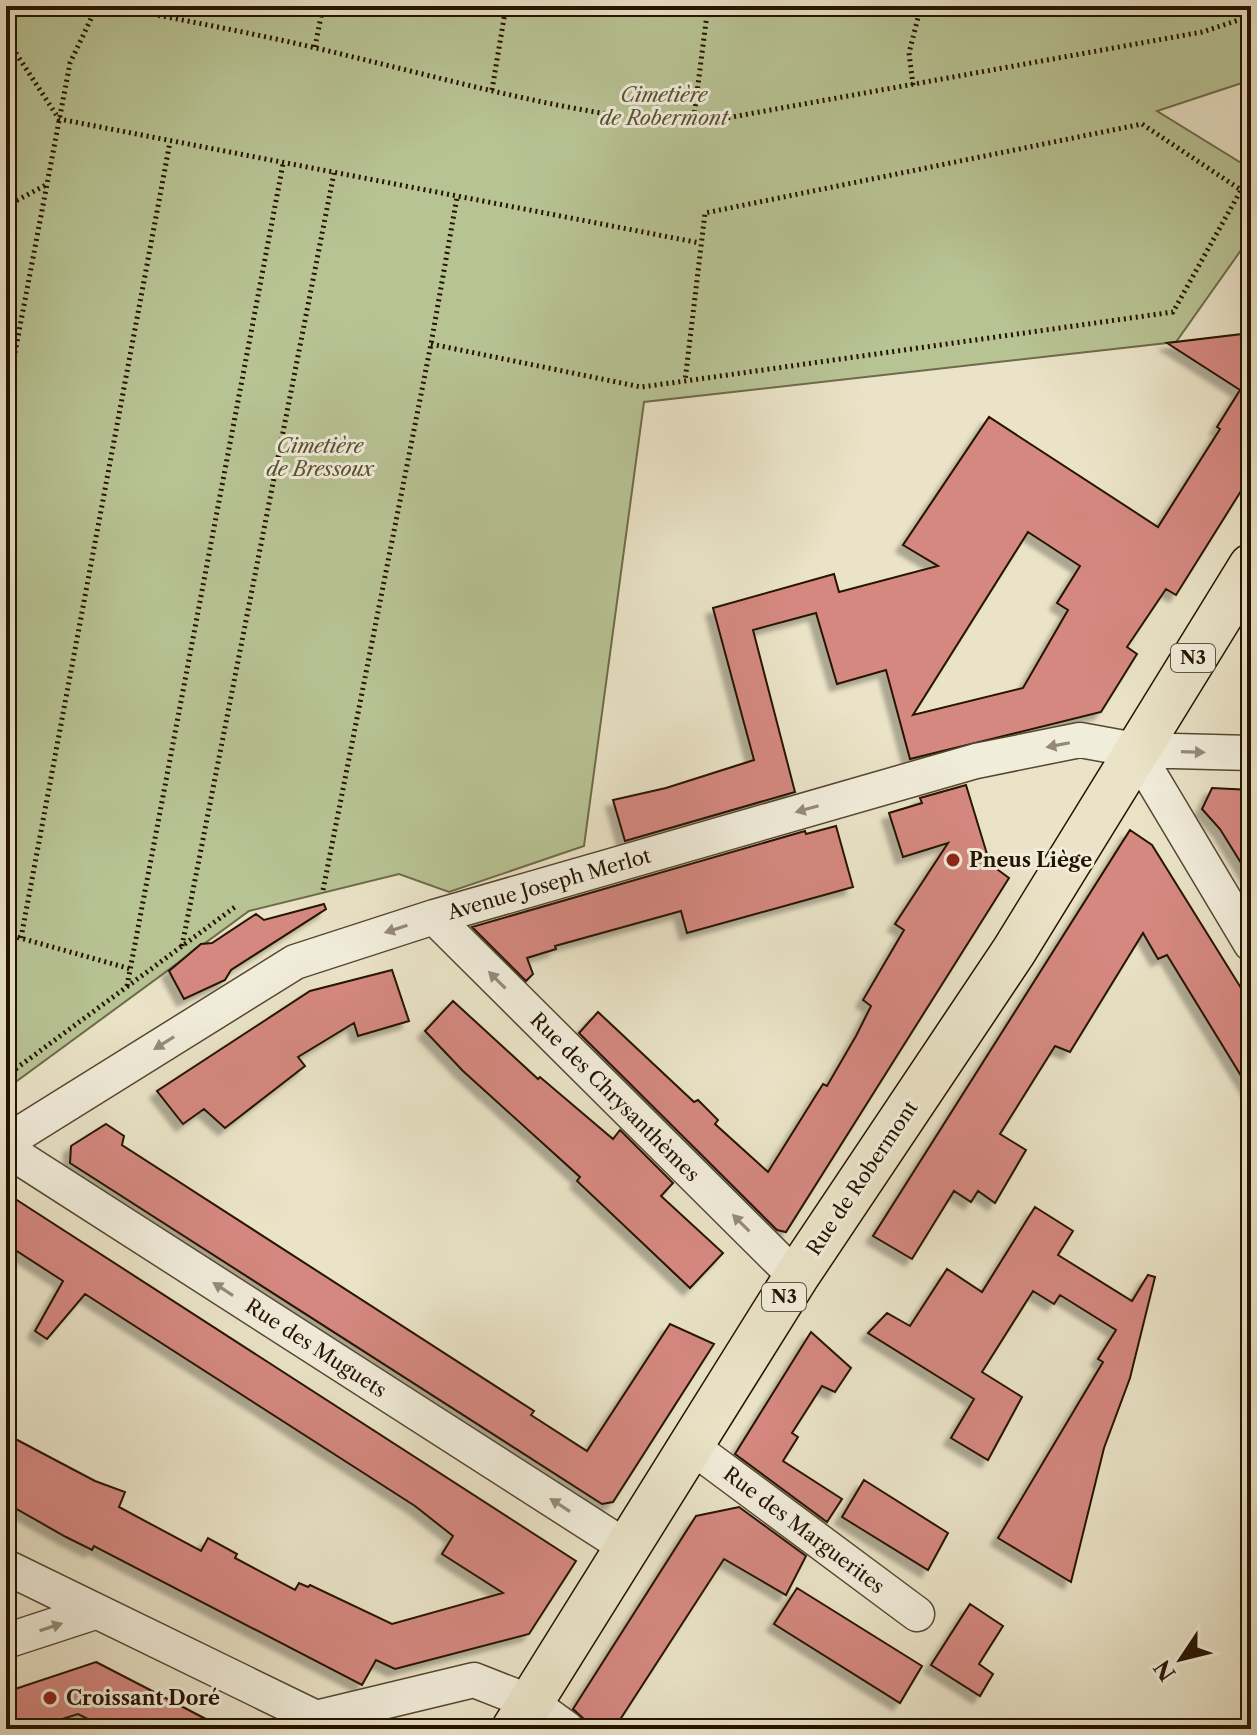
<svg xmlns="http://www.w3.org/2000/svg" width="1257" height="1735" font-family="'Libre Caslon Text',serif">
	<defs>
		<filter id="shadow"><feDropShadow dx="-7" dy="7" stdDeviation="2" flood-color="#0004"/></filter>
	</defs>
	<rect width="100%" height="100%" fill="#eae3c7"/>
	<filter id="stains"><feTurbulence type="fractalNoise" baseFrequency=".0025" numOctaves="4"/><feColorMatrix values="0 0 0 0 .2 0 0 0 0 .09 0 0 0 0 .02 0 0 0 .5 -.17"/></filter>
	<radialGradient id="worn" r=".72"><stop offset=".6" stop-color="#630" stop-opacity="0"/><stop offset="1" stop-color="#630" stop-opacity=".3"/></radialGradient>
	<path fill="#b8c394" stroke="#6e6b4a" stroke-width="2" d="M6 6H1251V80L1157 111 1251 169V236L1176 342 644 402 584 846 449 892 399 874 249 911 6 1089Z"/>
	<path fill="#d58880" stroke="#251300" stroke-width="2" fill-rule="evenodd" filter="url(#shadow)" d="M1251 333V475L1176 595 1166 589 1127 647 1137 654 1101 712 910 759 886 670 837 684 816 613 753 630 795 792 625 841 613 800 666 788 754 760 713 608 834 574 839 592 938 566 903 545 989 417 1158 527 1220 429 1217 427 1240 390 1167 343ZM1028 532 1080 566 1057 603 1068 610 1023 688 913 715Z
		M966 785 990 864 1009 878 786 1232 777 1230 579 1033 598 1012 694 1102 698 1100 718 1120 715 1124 768 1172 823 1084 827 1086 856 1036 871 1006 863 1000 904 930 895 924 948 843 903 857 889 813 922 803 920 798Z
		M1212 788 1251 790V879L1220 829 1202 809Z
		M836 826 853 887 687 933 681 911 555 946 556 949 527 958 533 974 526 981 472 927 805 831 806 834Z
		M1130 830 1152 845 1251 1004V1092L1167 955 1158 959 1143 933 1070 1052 1055 1046 1000 1134 1026 1150 995 1203 978 1191 971 1202 954 1191 912 1259 873 1236Z
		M324 904 326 909 231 970 225 980 184 999 169 971 201 944 212 943 256 914 264 920Z
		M392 970 409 1021 358 1036 354 1023 298 1057 305 1066 225 1128 204 1109 183 1124 157 1091 310 991Z
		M453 1001 538 1079 540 1077 613 1139 620 1130 673 1183 661 1196 723 1253 690 1288 577 1181 580 1177 463 1071 425 1031Z
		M106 1124 124 1136 122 1145 534 1411 531 1415 587 1451 670 1324 714 1344 613 1502 602 1504 70 1163 71 1146Z
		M6 1193 576 1561 529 1634 395 1669 376 1660 362 1685 94 1546 92 1550 66 1537 6 1503V1434L95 1481 125 1492 119 1507 201 1551 208 1538 237 1554 235 1558 295 1590 299 1583 308 1587 310 1585 392 1624 503 1593 442 1554 453 1536 415 1506 85 1294 47 1339 35 1331 63 1281 6 1244Z
		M1035 1207 1073 1231 1058 1255 1132 1301 1148 1275 1155 1277 1130 1378 1104 1448 1071 1582 998 1538 1103 1362 1098 1359 1116 1330 1060 1295 1054 1304 1033 1291 982 1372 1022 1397 988 1460 951 1438 974 1399 868 1333 887 1313 910 1326 947 1269 982 1292Z
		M811 1332 851 1368 835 1392 822 1386 792 1433 798 1437 783 1461 842 1499 827 1522 735 1454Z
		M864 1480 948 1533 928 1570 842 1517Z
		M739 1507 806 1556 786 1595 724 1559 614 1729H587L585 1720 573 1709 696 1516Z
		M797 1588 922 1666 900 1703 774 1624Z
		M970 1604 1003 1626 979 1664 993 1674 980 1696 931 1665Z
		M96 1662 158 1694 225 1729H108L78 1714 30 1729H6V1692Z"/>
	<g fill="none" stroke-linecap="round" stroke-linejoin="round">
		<g stroke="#564732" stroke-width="37">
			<path id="minor" d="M1135 750 1251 944
				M434 917 796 1277
				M6 1142 295 962 434 917 976 761 1080 740 1135 750 1251 753
				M6 1149 626 1547
				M691 1446 917 1614
				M6 1567 316 1718 474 1680 530 1702 567 1729
				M6 1641 95 1612"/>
		</g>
		<g stroke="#251300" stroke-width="47">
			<path id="major" d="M514 1729 796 1277 1014 951 1251 566"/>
		</g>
		<path stroke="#251300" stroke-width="5" stroke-dasharray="2 4" stroke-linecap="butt" d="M111 6C191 22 270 36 349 56 462 83 577 116 693 124L1202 32 1251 16
			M6 38 59 119 700 243
			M315 47 323 6
			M913 85 909 53 921 6
			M492 90 506 6
			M693 124 708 6
			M6 206 46 185
			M431 344 641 387 685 381 1173 312 1241 190 1142 124 705 213 685 381
			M6 400 70 63 97 6
			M323 890 431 344 457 197
			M6 934 131 969
			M21 938 170 142
			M182 946 334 173
			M127 986 283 164
			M6 1076 235 907"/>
		<use href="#minor" stroke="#f1eddb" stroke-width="34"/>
		<use href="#major" stroke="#eae3c7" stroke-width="44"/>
	</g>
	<defs><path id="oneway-solid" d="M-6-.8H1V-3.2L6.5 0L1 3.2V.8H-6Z" transform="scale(2)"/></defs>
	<g fill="#958b78">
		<use href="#oneway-solid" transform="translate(1058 745) rotate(169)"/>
		<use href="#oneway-solid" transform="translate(1193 752) rotate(2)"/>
		<use href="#oneway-solid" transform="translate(807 809) rotate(164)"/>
		<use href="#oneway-solid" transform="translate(396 929) rotate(162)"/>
		<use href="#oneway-solid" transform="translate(497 980) rotate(-135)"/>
		<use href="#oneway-solid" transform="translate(164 1043) rotate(148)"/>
		<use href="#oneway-solid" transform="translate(741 1223) rotate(-135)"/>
		<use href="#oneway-solid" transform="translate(223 1289) rotate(-147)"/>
		<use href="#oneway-solid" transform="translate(560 1505) rotate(-147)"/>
		<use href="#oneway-solid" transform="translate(51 1627) rotate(-18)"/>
	</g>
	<g fill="#8f2418" stroke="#f1eddb" stroke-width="3">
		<circle cx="953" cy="860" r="8"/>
		<circle cx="50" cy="1698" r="8"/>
	</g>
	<g text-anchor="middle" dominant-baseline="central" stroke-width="6" stroke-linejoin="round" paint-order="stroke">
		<g fill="#f1eddb" stroke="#625442" stroke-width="2">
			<rect x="1171" y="644" width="44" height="28" rx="6"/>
			<rect x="762" y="1283" width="44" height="28" rx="6"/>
		</g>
		<g font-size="18" font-weight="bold" fill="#251300">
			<text x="1193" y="658">N3</text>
			<text x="784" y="1297">N3</text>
		</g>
		<g font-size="20" font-style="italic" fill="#585134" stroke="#f1eddb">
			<text x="664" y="95">Cimetière<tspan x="664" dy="23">de Robermont</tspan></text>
			<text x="320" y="446">Cimetière<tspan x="320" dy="23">de Bressoux</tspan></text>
		</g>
		<g font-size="20" font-weight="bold" fill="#251300" stroke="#f1eddb" text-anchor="start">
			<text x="969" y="860">Pneus Liège</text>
			<text x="66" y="1698">Croissant Doré</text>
		</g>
		<g font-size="20" fill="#251300" stroke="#f1eddb">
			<text transform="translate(549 884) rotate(-16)">Avenue Joseph Merlot</text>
			<text transform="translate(615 1097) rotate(45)">Rue des Chrysanthèmes</text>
			<text transform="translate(862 1178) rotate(-56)">Rue de Robermont</text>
			<text transform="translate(316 1348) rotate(33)">Rue des Muguets</text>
			<text transform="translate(804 1530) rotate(37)">Rue des Marguerites</text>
		</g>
	</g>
	<rect width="1257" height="1735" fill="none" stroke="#eae3c7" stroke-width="32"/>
	<rect x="8" y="8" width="1241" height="1719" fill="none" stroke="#251300" stroke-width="4"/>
	<rect x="16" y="16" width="1225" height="1703" fill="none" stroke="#251300" stroke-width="2"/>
	<g transform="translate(1181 1659) rotate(235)" stroke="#f1eddb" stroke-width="6" paint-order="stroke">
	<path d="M0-6L14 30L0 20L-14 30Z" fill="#251300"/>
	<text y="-12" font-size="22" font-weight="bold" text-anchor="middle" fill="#251300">N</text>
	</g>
	<rect width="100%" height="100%" filter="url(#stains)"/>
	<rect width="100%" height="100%" fill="url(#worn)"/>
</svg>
